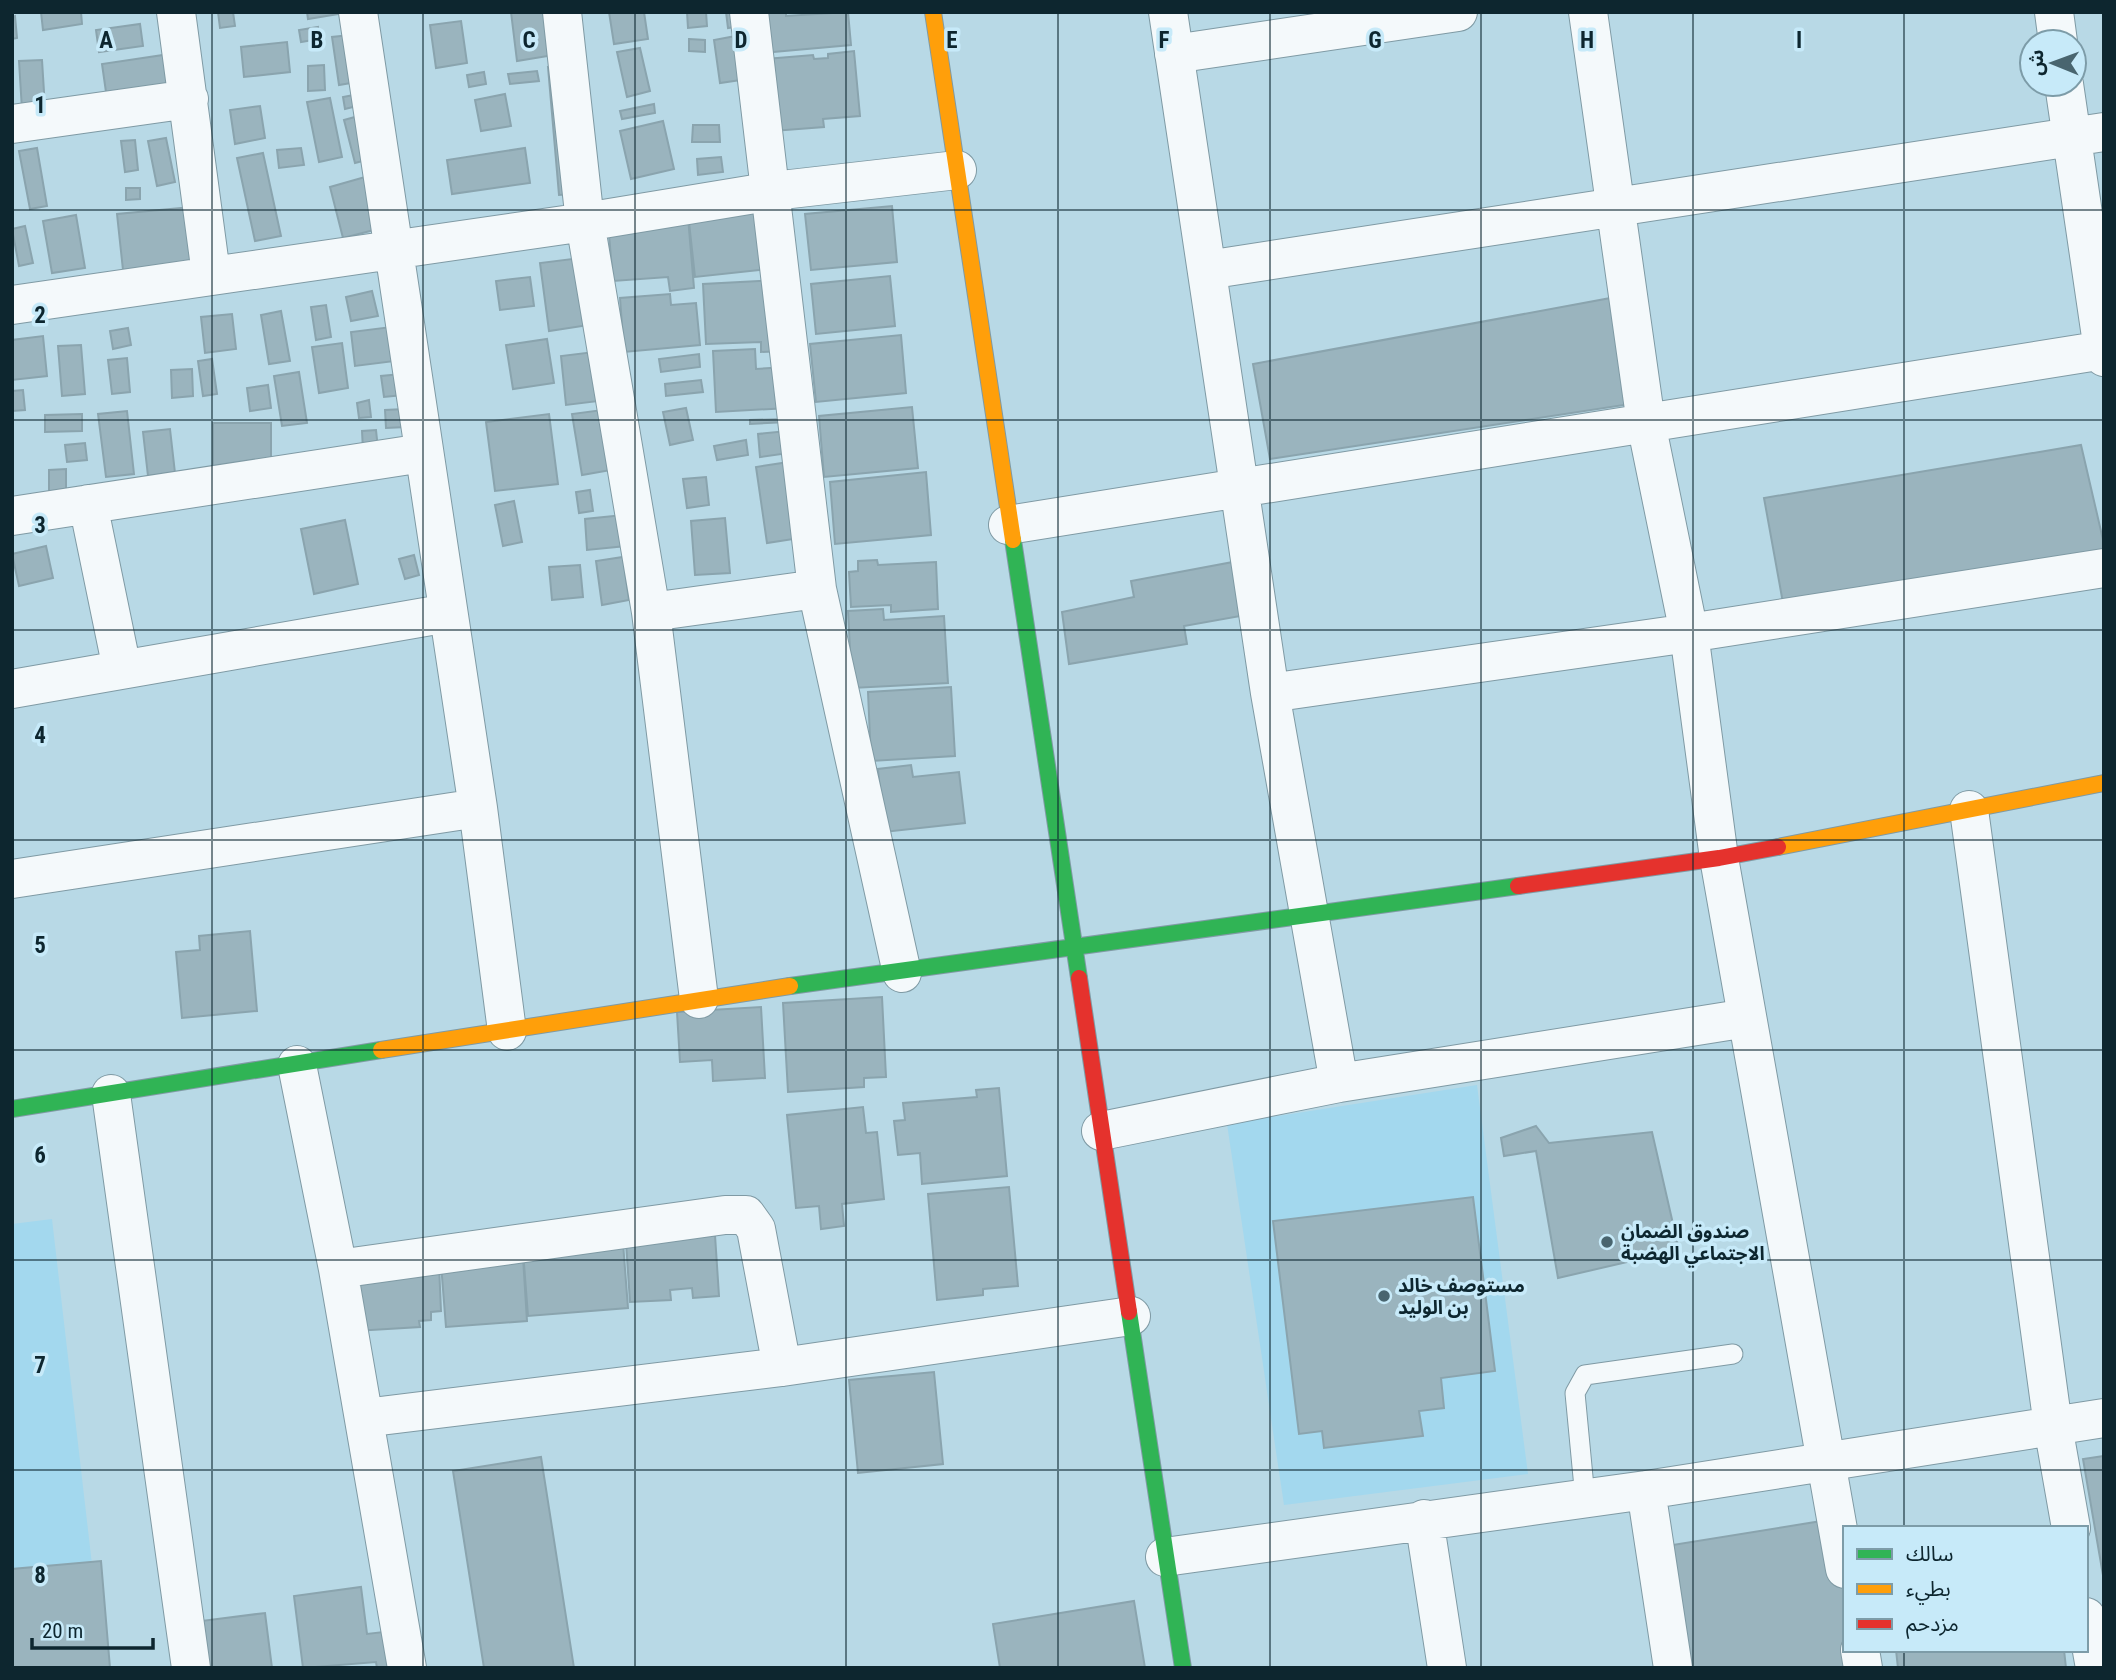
<svg xmlns="http://www.w3.org/2000/svg" width="2116" height="1680" font-family="'Roboto Condensed','Noto Sans Arabic',sans-serif">
	<rect width="100%" height="100%" fill="#b8d9e6"/>
	<path fill="#a3d8ee" d="M1477 1085 1528 1474 1284 1505 1227 1124Z
		M52 1219 104 1668H12V1224Z"/>
	<path fill="#9ab4be" stroke="#8aa4ae" stroke-width="2" d="M41 12H81L82 24 43 30Z
		M218 12H233L235 26 220 28Z
		M307 12H345V13L308 19Z
		M511 12H548L554 55 517 61Z
		M609 12H644L648 39 614 44Z
		M687 12H706L707 26 688 28Z
		M726 12H740L742 26 728 28Z
		M757 12H786V16L848 12 851 45 761 53Z
		M15 16 17 38 12 39V17Z
		M461 21 467 63 436 68 430 25Z
		M140 24 143 46 99 52 96 30Z
		M318 27 319 39 301 42 299 30Z
		M350 35 357 82 339 85 332 37Z
		M741 35 748 79 720 83 714 40Z
		M689 39 705 40V52L689 51Z
		M287 42 290 72 244 77 241 47Z
		M640 48 650 91 627 97 617 52Z
		M854 51 860 116 823 119 824 127 773 131 766 59 813 55 814 59 828 58V54Z
		M170 54 176 89 107 99 102 64Z
		M42 60 45 108 22 110 19 61Z
		M324 65 325 90 308 91V66Z
		M561 66 571 194 559 195 548 67Z
		M537 71 539 81 510 84 508 74Z
		M484 72 486 84 469 87 467 75Z
		M359 94 361 105 345 109 343 97Z
		M505 94 511 126 481 131 475 100Z
		M330 98 342 157 319 162 307 102Z
		M654 104 655 113 622 119 620 111Z
		M260 106 265 138 235 144 230 110Z
		M362 115 374 158 355 163 344 120Z
		M663 121 674 169 631 179 620 131Z
		M693 125H719L720 142H692Z
		M166 138 175 182 157 186 148 141Z
		M135 140 138 170 125 172 121 141Z
		M37 148 47 206 30 209 19 151Z
		M301 148 304 165 279 168 277 150Z
		M525 148 530 183 452 194 447 160Z
		M263 153 281 236 255 241 237 158Z
		M721 157 723 172 698 175 697 159Z
		M365 177 378 229 343 238 330 187Z
		M126 188H140V199L126 200Z
		M770 203 777 268 695 277 688 213Z
		M892 206 897 262 811 270 805 214Z
		M191 207 196 263 123 270 117 214Z
		M76 215 85 268 52 273 43 221Z
		M688 217 694 288 670 291 668 277 613 281 608 223Z
		M25 226 33 263 19 266 12 229Z
		M580 258 589 325 549 331 540 263Z
		M890 276 895 326 816 334 811 284Z
		M530 277 534 306 500 310 496 281Z
		M780 280 784 351 761 352V342L706 344 703 284Z
		M372 291 378 316 351 321 346 297Z
		M670 294 671 305 696 303 700 345 624 352 620 298Z
		M1616 297 1637 403 1270 459 1253 364Z
		M326 305 331 337 316 340 311 307Z
		M281 311 290 361 269 364 261 315Z
		M232 314 236 349 205 353 201 317Z
		M391 327 395 361 355 366 351 332Z
		M128 328 131 345 113 349 110 331Z
		M901 335 906 393 816 402 810 344Z
		M43 336 47 376 12 380V340Z
		M547 339 554 383 513 389 506 345Z
		M342 343 348 388 319 393 312 347Z
		M81 345 85 394 62 396 58 346Z
		M755 349 756 369 786 367 789 408 716 412 713 351Z
		M602 351 607 400 566 405 561 356Z
		M699 354 700 367 661 372 659 359Z
		M127 358 130 392 112 394 108 360Z
		M212 359 217 394 203 396 198 361Z
		M192 369 193 396 172 398 171 370Z
		M299 372 307 423 282 426 274 376Z
		M401 374 403 395 384 397 381 376Z
		M701 380 703 392 666 396 665 384Z
		M268 385 271 408 250 411 247 388Z
		M23 390 25 410 12 411V391Z
		M369 400 371 417 359 418 357 403Z
		M912 407 918 468 824 477 819 416Z
		M686 408 693 440 670 445 663 412Z
		M405 409 406 427 386 428 385 410Z
		M602 410 611 470 582 475 572 414Z
		M127 411 134 474 106 477 98 414Z
		M82 414V431L45 432V415Z
		M549 414 558 484 495 491 486 422Z
		M787 419V422L750 424V420Z
		M213 423H271V468L213 469Z
		M170 429 175 473 148 476 143 432Z
		M376 430 378 449 363 450 362 431Z
		M787 431 789 453 760 457 758 434Z
		M746 440 748 455 717 460 714 446Z
		M85 443 87 460 67 462 65 445Z
		M2081 445 2104 544V557L1783 603 1764 498Z
		M789 462 800 538 767 543 756 467Z
		M66 469V491L49 492V470Z
		M926 472 931 535 835 544 830 482Z
		M706 477 709 505 687 508 683 479Z
		M590 490 593 511 579 513 576 492Z
		M514 501 522 542 503 546 495 505Z
		M623 515 626 546 587 550 585 519Z
		M725 518 730 573 695 575 691 521Z
		M345 520 358 584 314 594 301 529Z
		M46 546 53 578 19 586 12 554Z
		M414 555 419 575 405 579 399 559Z
		M623 557 629 600 602 605 596 561Z
		M877 560 878 565 936 562 938 609 891 612V605L851 607 849 572 858 571V561Z
		M1233 562 1246 615 1184 626 1187 644 1069 664 1062 612 1134 597 1131 581Z
		M580 565 583 597 552 600 549 567Z
		M883 609 884 620 944 616 948 683 852 688 848 611Z
		M951 687 955 756 871 761 868 692Z
		M911 765 913 777 959 772 965 823 884 832 878 769Z
		M250 931 257 1011 182 1018 176 952 200 950 199 936Z
		M882 997 886 1077 864 1078V1087L788 1092 783 1003Z
		M761 1007 765 1078 713 1081 712 1060 680 1062 677 1012Z
		M999 1088 1007 1176 922 1184 920 1153 898 1155 894 1121 905 1120 903 1103 977 1097 976 1090Z
		M863 1107 866 1133 877 1132 884 1199 842 1204 844 1226 821 1229 819 1206 796 1208 787 1115Z
		M1536 1126 1549 1143 1652 1132 1679 1250 1558 1278 1536 1151 1504 1156 1501 1138Z
		M1009 1187 1018 1286 983 1289V1295L937 1300 928 1194Z
		M1473 1197 1495 1371 1441 1378 1444 1408 1419 1411 1423 1436 1324 1448 1322 1431 1299 1434 1273 1221Z
		M715 1235 719 1296 693 1298 692 1288 670 1290 671 1300 630 1302 626 1242Z
		M623 1243 628 1308 528 1316 523 1251Z
		M523 1257 527 1321 446 1327 441 1264Z
		M439 1265 441 1311 431 1312V1320L419 1321 420 1327 355 1331 352 1270Z
		M934 1372 943 1464 858 1473 849 1380Z
		M2104 1456V1581L2083 1459Z
		M541 1457 574 1668H484L453 1471Z
		M1834 1519 1845 1584V1650L1858 1668H1679L1660 1547Z
		M101 1561 110 1668H12V1569Z
		M361 1587 367 1634 392 1631 397 1668H377L376 1662 303 1668 294 1596Z
		M1134 1601 1145 1668H1000L993 1624Z
		M265 1613 272 1668H207L201 1621Z
		M1896 1650H2064L2066 1668H1898Z"/>
	<g fill="none" stroke-linecap="round" stroke-linejoin="round">
		<g stroke="#7f9aa4" stroke-width="21">
			<path id="lane" d="M1585 1498 1575 1393 1585 1375 1733 1354"/>
		</g>
		<g stroke="#7f9aa4" stroke-width="40">
			<path id="street" d="M176 12 211 274
				M358 12 478 808 507 1031
				M562 12 585 222 651 612 699 999
				M749 12 817 589 902 973
				M1168 12 1270 693 1339 1083
				M1588 12 1646 423 1689 633 1719 858 1845 1569
				M2054 12 2058 42
				M1174 54 1458 12
				M2064 84 2104 357
				M12 124 189 99
				M1207 270 2104 132
				M12 305 585 222 773 191 957 170
				M88 504 122 669
				M12 516 423 453
				M1008 525 2104 350
				M651 612 817 589
				M12 689 448 613
				M1270 693 1689 633 2104 568
				M1969 810 2053 1426 2071 1528
				M12 879 478 808
				M297 1065 338 1269 407 1668
				M111 1094 191 1668
				M1101 1131 1339 1083 1747 1018
				M338 1269 725 1215H746L756 1229 782 1367
				M364 1418 782 1367 1131 1316
				M1646 1490 1673 1668
				M1424 1519 1447 1668
				M1165 1557 1646 1490 2104 1418
				M2086 1617 2095 1668
				M1860 1650 1863 1668"/>
		</g>
		<g stroke="#7f9aa4" stroke-width="18">
			<path id="fast" d="M1013 540 1079 978
				M790 986 1518 886
				M12 1109 381 1050
				M1129 1312 1183 1668"/>
		</g>
		<g stroke="#7f9aa4" stroke-width="18">
			<path id="slow" d="M933 12 1013 540
				M1778 847 2104 783
				M381 1050 790 986"/>
		</g>
		<g stroke="#7f9aa4" stroke-width="18">
			<path id="jam" d="M1518 886 1719 858 1778 847
				M1079 978 1129 1312"/>
		</g>
		<use href="#lane" stroke="#f4f9fb" stroke-width="19"/>
		<use href="#street" stroke="#f4f9fb" stroke-width="38"/>
		<use href="#fast" stroke="#30b455" stroke-width="16"/>
		<use href="#slow" stroke="#ff9f0a" stroke-width="16"/>
		<use href="#jam" stroke="#e5322d" stroke-width="16"/>
	</g>
	<path fill="none" stroke="#0d262f" stroke-width="2" stroke-opacity="0.55" d="M212 12V1668M423 12V1668M635 12V1668M846 12V1668M1058 12V1668M1270 12V1668M1481 12V1668M1693 12V1668M1904 12V1528M12 210H2104M12 420H2104M12 630H2104M12 840H2104M12 1050H2104M12 1260H2104M12 1470H2104M1904 1650V1668"/>
	<g fill="#49656f" stroke="#c7eaf9" stroke-width="2.5">
		<circle cx="1607" cy="1242" r="7"/>
		<circle cx="1384" cy="1296" r="7"/>
	</g>
	<g text-anchor="middle" dominant-baseline="central" stroke-width="7" stroke-linejoin="round" paint-order="stroke">
		<g font-size="19" font-weight="bold" fill="#0d262f" stroke="#c7eaf9" text-anchor="start">
			<text x="1621" y="1231">صندوق الضمان<tspan x="1621" dy="22">الاجتماعي الهضبة</tspan></text>
			<text x="1398" y="1285">مستوصف خالد<tspan x="1398" dy="22">بن الوليد</tspan></text>
		</g>
	</g>
	<g font-size="23" text-anchor="middle" font-weight="bold" fill="#0d262f" stroke="#c7eaf9" stroke-width="7" stroke-linejoin="round" paint-order="stroke">
		<text x="106" y="48">A</text>
		<text x="317" y="48">B</text>
		<text x="529" y="48">C</text>
		<text x="741" y="48">D</text>
		<text x="952" y="48">E</text>
		<text x="1164" y="48">F</text>
		<text x="1375" y="48">G</text>
		<text x="1587" y="48">H</text>
		<text x="1799" y="48">I</text>
		<text x="40" y="113">1</text>
		<text x="40" y="323">2</text>
		<text x="40" y="533">3</text>
		<text x="40" y="743">4</text>
		<text x="40" y="953">5</text>
		<text x="40" y="1163">6</text>
		<text x="40" y="1373">7</text>
		<text x="40" y="1583">8</text>
	</g>
	<rect width="2116" height="1680" fill="none" stroke="#0d262f" stroke-width="28"/>
	<rect x="1843" y="1526" width="245" height="126" fill="#c7eaf9" stroke="#7d9ca8" stroke-width="2"/>
	<rect x="1857" y="1549" width="35" height="10" fill="#30b455" stroke="#7d9ca8" stroke-width="2"/>
	<text x="1906" y="1561" font-size="21" fill="#0d262f">سالك</text>
	<rect x="1857" y="1584" width="35" height="10" fill="#ff9f0a" stroke="#7d9ca8" stroke-width="2"/>
	<text x="1906" y="1596" font-size="21" fill="#0d262f">بطيء</text>
	<rect x="1857" y="1619" width="35" height="10" fill="#e5322d" stroke="#7d9ca8" stroke-width="2"/>
	<text x="1906" y="1631" font-size="21" fill="#0d262f">مزدحم</text>
	<g transform="translate(2053 63) rotate(271)"><circle r="33" fill="#c7eaf9" stroke="#7d9ca8" stroke-width="2"/>
	<path d="M0-5L12 26L0 18L-12 26Z" fill="#49656f"/>
	<text y="-10" font-size="19" font-weight="bold" text-anchor="middle" fill="#0d262f">ش</text>
	</g>
	<path d="M32 1638v10h121v-10" fill="none" stroke="#0d262f" stroke-width="3.5"/>
	<text x="42" y="1638" font-size="21" fill="#0d262f" stroke="#c7eaf9" stroke-width="5" paint-order="stroke">20 m</text>
</svg>
